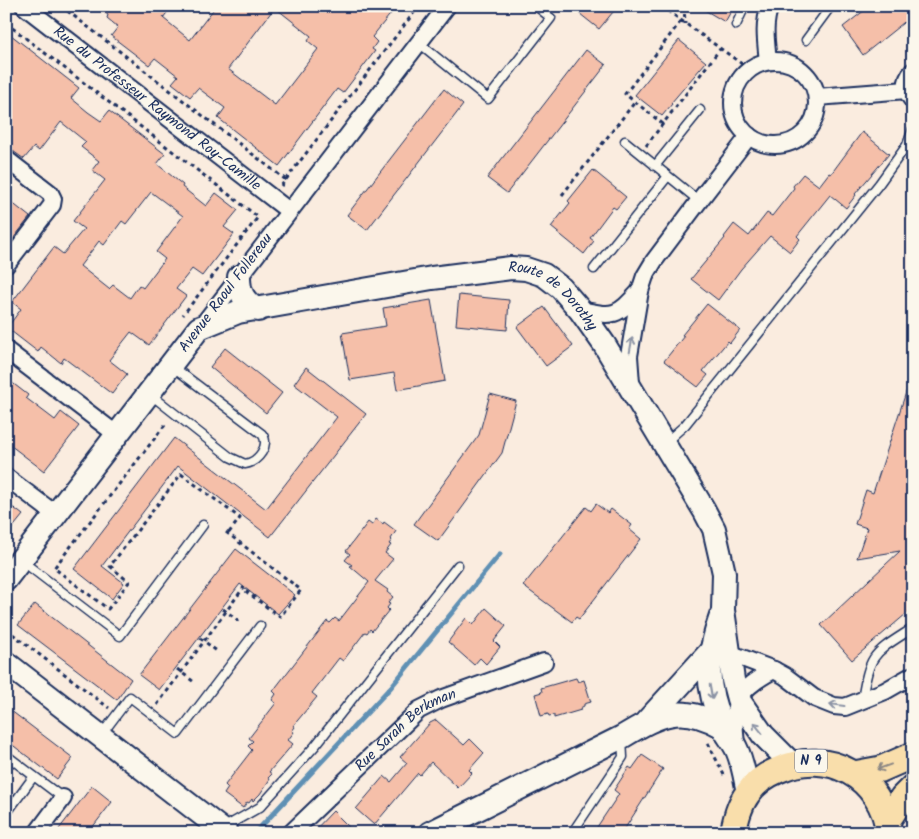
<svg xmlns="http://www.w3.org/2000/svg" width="919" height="839" font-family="Kalam,sans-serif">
	<rect width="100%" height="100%" fill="#faecdf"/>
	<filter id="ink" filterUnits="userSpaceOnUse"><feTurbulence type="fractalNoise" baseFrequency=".02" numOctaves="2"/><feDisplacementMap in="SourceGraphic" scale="10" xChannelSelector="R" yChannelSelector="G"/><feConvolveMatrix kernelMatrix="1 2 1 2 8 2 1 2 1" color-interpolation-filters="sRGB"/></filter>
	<g filter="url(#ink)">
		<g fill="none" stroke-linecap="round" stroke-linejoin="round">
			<path stroke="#5f90b4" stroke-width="5" d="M255 833 391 687 500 554"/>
		</g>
		<path fill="#f5bfa9" stroke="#1b2f5e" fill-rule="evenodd" d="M96 6H172L163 18 190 40 216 6H266L272 11 228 69 275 105 318 49 308 41 311 36 273 6H397L372 37 377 42 372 49 375 51 343 93 337 89 279 166 218 118 225 108 198 88 190 97 172 83 178 76 155 58 149 65 111 36 118 27 107 18 108 15Z
			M570 6H618L599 29Z
			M698 6H734L725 22Z
			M870 6H913V15L863 55 843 27Z
			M6 31 79 88 71 98 88 112 101 121 109 111 165 154 157 164 183 185 182 187 206 206 216 193 238 210 224 227 234 234 202 276 192 269 176 289 186 296 149 345 131 332 109 360 127 374 112 394 64 358 61 363 41 347 38 352 7 328 21 309 12 302 54 247 63 254 84 229 73 221 105 180 92 170 99 161 81 147 86 142 61 122 39 151 34 147 24 159 6 146ZM151 192 183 216 156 252 165 259 143 288 139 285 130 298 113 285 109 289 80 266 99 241 104 245 122 221 126 224Z
			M679 40 706 62 671 103 672 104 662 116 635 95Z
			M586 50 606 65 507 193 487 178Z
			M444 89 463 105 367 230 347 215Z
			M862 132 889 154 855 194 856 195 846 208 830 195 797 236 800 239 790 252 770 236 741 269 718 300 691 279 725 238 724 237 734 224 749 236 767 213 772 216 794 188 793 186 803 174 819 186 829 173 831 174Z
			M593 170 626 197 616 209 613 207 590 238 594 241 584 254 551 227 570 203 568 201Z
			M6 198 30 217 6 248Z
			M459 295 509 300 507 330 456 325Z
			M431 300 445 381 397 390 394 373 350 380 342 333 386 326 383 308Z
			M707 304 740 330 730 343 728 341 703 371 708 375 698 387 664 361 684 336 682 335Z
			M544 307 573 346 546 366 517 327Z
			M225 348 282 393 266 413 210 367Z
			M306 367 366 414 270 537 178 466 102 566 124 583 112 599 74 569 174 438 266 509 337 417 294 384Z
			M6 378 28 395 26 398 55 420 61 412 79 426 44 471 6 442Z
			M910 380H913V608L852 660 821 625 900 551 857 558 867 528 855 524 866 490 873 493Z
			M490 394 516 401 502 453 438 541 414 524 479 435Z
			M6 502 23 515 6 536Z
			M596 504 608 513 611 509 632 525 629 529 641 539 579 619 576 617 572 622 523 586 586 507 591 511Z
			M376 519 383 524 384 522 396 531 391 539 392 540 389 544 391 545 385 553 393 559 375 581 388 590 387 592 393 597 388 603 390 604 387 608 389 610 372 631 370 629 367 633 365 632 343 661 339 658 312 693 317 697 293 726 295 727 292 731 294 732 288 740 293 744 269 772 272 774 268 778 270 779 260 794 253 801 252 799 249 803 247 802 243 808 224 794 228 788 225 785 252 750 248 746 253 741 249 738 276 703 272 700 276 694 273 691 327 621 330 623 335 618 339 621 369 582 350 566 352 565 345 560 350 554 346 551 368 522 372 525Z
			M236 549 295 595 278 614 240 584 159 690 139 675Z
			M35 604 131 679 117 700 18 625Z
			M486 608 506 626 494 641 500 647 486 664 480 658 474 665 448 642 466 618 473 625Z
			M576 678 578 682 584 680 591 702 584 704V706L580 708 581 710 554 718V715L549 716 548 714 541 716 535 694 542 692 541 688Z
			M6 707 73 758 57 779 6 740Z
			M436 720 464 745 470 739 484 753 469 770 472 773 458 788 431 762 420 775 418 773 374 825 356 809 384 776 391 782 407 763 400 757 430 723Z
			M642 755 663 769 622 833H593L619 794 614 790 629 767 632 769Z
			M92 786 112 802 88 833H56Z
			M333 811 355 833H312Z"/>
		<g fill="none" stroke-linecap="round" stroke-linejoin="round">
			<g stroke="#1b2f5e" stroke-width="11">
				<path id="lane" d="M736 25 745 6
					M806 40 831 6
					M419 43 488 99 551 18 536 6
					M625 141 699 201
					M655 166 700 110
					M594 269 668 176
					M150 394 230 457 245 464C258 462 271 445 262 434L172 366
					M666 442 685 425 879 184 907 145 913 129
					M22 561 120 636 203 525
					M862 700C870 652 873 654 913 628
					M102 734 130 697 178 734 260 626
					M6 755 63 798
					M6 814 34 776
					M223 828 260 807 315 746 458 565
					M572 833 623 757 622 739"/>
			</g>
			<g stroke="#1b2f5e" stroke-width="20">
				<g id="street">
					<path id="s1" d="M24 6 289 211"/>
					<circle cx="775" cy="103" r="42"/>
					<path d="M768 61C766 42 763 24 770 6"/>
					<path d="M913 71C904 81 905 91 913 101"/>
					<path d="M817 97 907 90"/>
					<path d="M6 159 50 193 53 199 52 205 6 265"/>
					<path d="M580 310C615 317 616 317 640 291"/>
					<path d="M201 327 447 6"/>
					<path d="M6 350 116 434"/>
					<path d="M631 383 629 356 640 291 645 276 654 261 699 201 749 136"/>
					<path d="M6 477 55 514"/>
					<path d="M729 653 774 670 785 676 814 698 834 706 845 707 885 691 913 675"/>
					<path d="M736 744C731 702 736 690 774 670"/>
					<path d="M37 833 63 798"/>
					<path id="s2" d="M291 833 419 710 441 699 544 662"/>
				</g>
			</g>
			<g stroke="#1b2f5e" stroke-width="26">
				<g id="secondary">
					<path d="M239 277C239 293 244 302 258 310"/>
					<path id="s3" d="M6 579 199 328 238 312 432 278 511 268 526 269 544 275 561 288 580 310 604 344 704 510 714 529 724 573 723 610 733 680 738 699 763 735 792 764"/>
					<path d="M721 616C707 657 704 684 722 725 725 733 732 740 736 748 743 762 745 778 748 793"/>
					<path d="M6 663 226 833"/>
					<path d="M647 721 710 652"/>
					<path d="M430 833 622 737C660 714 681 703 723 727"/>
				</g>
			</g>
			<g stroke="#1b2f5e" stroke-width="29">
				<path id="primary" d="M854 774 881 769 913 755
					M887 821 903 797 913 787
					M733 833C736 819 739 805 748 793 755 783 766 775 778 770 828 747 882 777 889 833"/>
			</g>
			<path stroke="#1b2f5e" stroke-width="3" stroke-dasharray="4 4" stroke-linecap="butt" d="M61 6 286 180
				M661 6 749 69
				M684 6 685 24
				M6 23 258 217 183 315
				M663 124 625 94 681 21
				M646 146 720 49
				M281 186 419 6
				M562 195 635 102
				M165 425 54 568 108 609 129 582 110 566 181 474 240 518 228 534
				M226 532 301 590 280 617 243 589
				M223 609 239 621
				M6 629 109 708
				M200 638 218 652
				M177 669 194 682
				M157 705 244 587
				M708 743 724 775"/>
			<use href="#lane" stroke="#fbf7ec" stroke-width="8"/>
			<use href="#street" stroke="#fbf7ec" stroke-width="16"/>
			<use href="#secondary" stroke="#fbf7ec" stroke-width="22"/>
			<use href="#primary" stroke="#f9deab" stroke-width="25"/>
		</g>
		<defs><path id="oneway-shaft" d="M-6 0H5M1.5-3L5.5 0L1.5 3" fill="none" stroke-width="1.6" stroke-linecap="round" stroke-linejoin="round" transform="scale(1.25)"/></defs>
		<g stroke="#8b93a5">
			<use href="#oneway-shaft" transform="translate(631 345) rotate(-80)"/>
			<use href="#oneway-shaft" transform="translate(711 692) rotate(80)"/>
			<use href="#oneway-shaft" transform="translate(837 705) rotate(-172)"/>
			<use href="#oneway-shaft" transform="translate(758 728) rotate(-129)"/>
		</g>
		<use stroke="#8a8684" href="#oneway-shaft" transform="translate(884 767) rotate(160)"/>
	</g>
	<g text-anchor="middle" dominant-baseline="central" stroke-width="4" stroke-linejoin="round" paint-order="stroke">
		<rect fill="#fbf7ec" stroke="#5e6b89" stroke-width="1" x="795" y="749.5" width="32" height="23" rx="4"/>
		<g font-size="14" font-weight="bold" fill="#1b2f5e">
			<text x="811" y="761">N 9</text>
		</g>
		<g font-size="15" fill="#1b2f5e" stroke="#fbf7ec">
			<text stroke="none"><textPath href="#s1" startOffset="168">Rue du Professeur Raymond Roy-Camille</textPath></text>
			<text transform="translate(226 293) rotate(-53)">Avenue Raoul Follereau</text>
			<text stroke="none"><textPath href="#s3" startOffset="688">Route de Dorothy</textPath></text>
			<text stroke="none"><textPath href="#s2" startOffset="155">Rue Sarah Berkman</textPath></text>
		</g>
	</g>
	<rect width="919" height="839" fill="none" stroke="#fbf7ec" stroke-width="25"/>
	<rect x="12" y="12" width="894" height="814" fill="none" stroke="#1b2f5e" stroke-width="2" filter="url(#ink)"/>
</svg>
